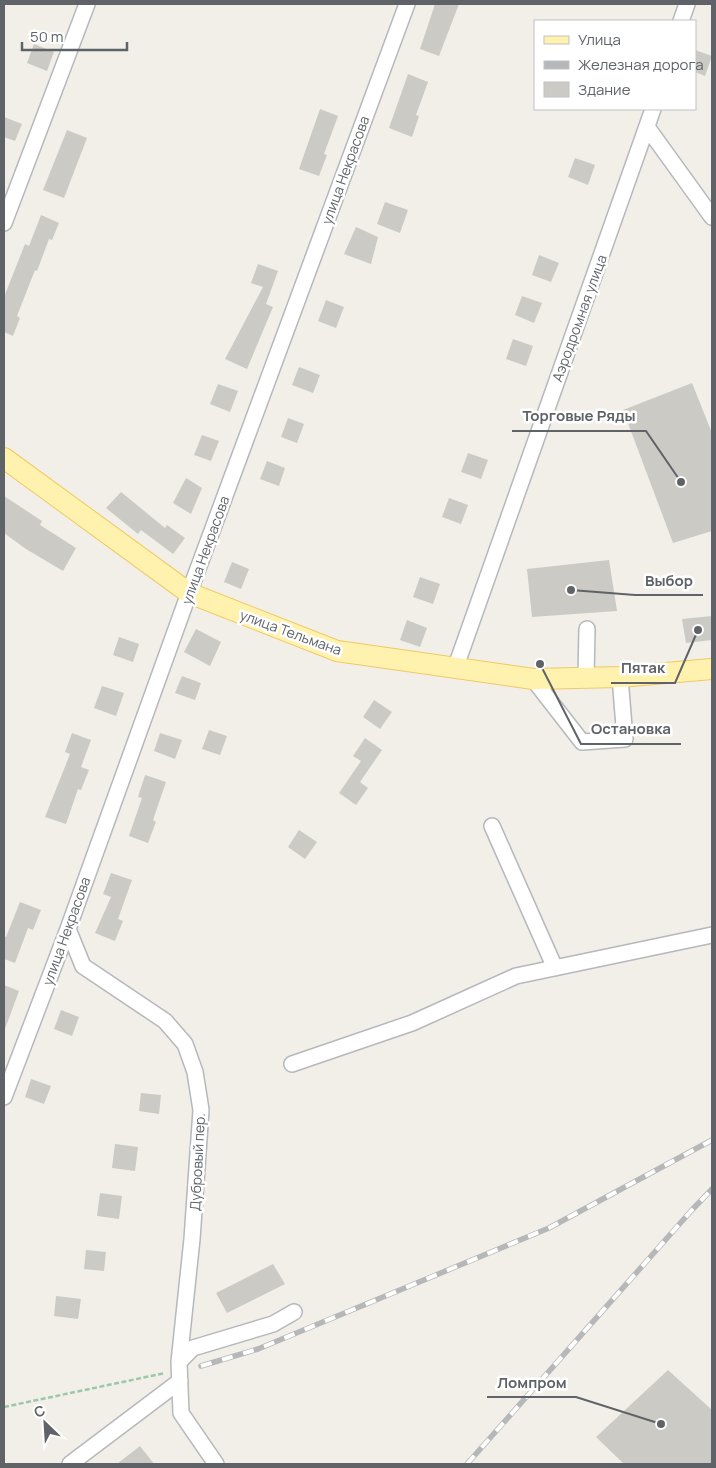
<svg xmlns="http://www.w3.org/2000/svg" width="716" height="1468" font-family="Manrope,sans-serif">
	<rect width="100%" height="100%" fill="#f1efe8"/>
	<path fill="#cccac5" d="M435 4H459L439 56 420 49Z
		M34 44 54 52 47 71 27 63Z
		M695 50 712 56 705 76 695 72Z
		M408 74 428 82 416 115 419 116 412 137 389 128Z
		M320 109 338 116 324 154 327 155 319 176 299 169Z
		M4 117 22 124 15 141 4 137Z
		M67 130 87 138 64 198 43 190Z
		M575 158 595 165 588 185 568 177Z
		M385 202 408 210 400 233 377 224Z
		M41 215 59 223 52 240 49 239 37 271 35 270 17 316 20 318 13 336 4 332V297L25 244 29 246Z
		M356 227 378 237 371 264 344 254Z
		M539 255 559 263 551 282 532 275Z
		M258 264 278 271 266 304 273 307 247 369 225 359 263 287 251 283Z
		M522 296 542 303 534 323 515 315Z
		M326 300 344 307 336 328 318 321Z
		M513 339 533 346 526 366 506 359Z
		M299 367 320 375 313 393 292 385Z
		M692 383 712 433V531L673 543 623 410Z
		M218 384 238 391 230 412 210 404Z
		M288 418 304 424 297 443 281 437Z
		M202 435 219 441 211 461 194 455Z
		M468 453 488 460 481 479 461 472Z
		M267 461 285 468 279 486 260 479Z
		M186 478 202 488 191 514 173 503Z
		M121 492 165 528 167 525 185 538 173 554 141 530 138 534 106 508Z
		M4 496 42 521 40 525 76 548 63 571 26 549 4 533Z
		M449 498 468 505 461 524 442 517Z
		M609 560 617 611 532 617 527 569Z
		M232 562 249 569 241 589 224 582Z
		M420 577 440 584 433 604 413 597Z
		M712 616V640L686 643 682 619Z
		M407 620 427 628 420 647 400 640Z
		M196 629 221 642 210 666 184 652Z
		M119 637 139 644 133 662 113 655Z
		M182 676 201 683 195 700 175 693Z
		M102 686 124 693 116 716 94 708Z
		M374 700 392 712 380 729 363 717Z
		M209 730 227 736 220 755 202 749Z
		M72 733 91 740 81 767 89 770 81 790 78 789 66 824 45 817 70 754 65 752Z
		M160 733 182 740 175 759 154 751Z
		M365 738 382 750 360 782 368 788 356 805 339 793 361 761 353 756Z
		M145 775 166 782 153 820 156 822 148 843 129 836 142 798 138 797Z
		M299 830 317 842 305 859 288 847Z
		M111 873 132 880 118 919 123 921 115 941 95 933 111 897 103 894Z
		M20 902 41 910 33 930 28 928 15 963 4 959V936L6 937Z
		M4 985 19 991 5 1029 4 1028Z
		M61 1010 79 1017 72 1036 54 1029Z
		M31 1079 51 1086 44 1104 25 1097Z
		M141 1093 161 1095 159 1114 139 1111Z
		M115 1144 138 1147 135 1171 112 1168Z
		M100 1193 122 1196 119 1219 97 1216Z
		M86 1250 106 1252 104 1271 84 1269Z
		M273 1264 285 1284 227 1313 216 1293Z
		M56 1296 81 1299 78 1319 54 1316Z
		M668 1370 712 1410V1464H624L596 1437Z
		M140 1446 154 1464H117Z"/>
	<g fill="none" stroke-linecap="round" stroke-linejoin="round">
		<g stroke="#b5b8bc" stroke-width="18">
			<path id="minor" d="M681 21 687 4
				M647 127 712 217
				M4 223 87 4
				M455 669 653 109
				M586 677 587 629
				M533 679 582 742 625 739 620 677
				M492 826 555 968
				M68 929 83 966 165 1021 185 1044 195 1072 201 1110 192 1239 179 1362 181 1413 216 1464
				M292 1064 412 1023 516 976 712 935
				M4 1097 68 929 189 593 407 4
				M179 1362 193 1348 273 1324 294 1312
				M70 1464 180 1381"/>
		</g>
		<g stroke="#f2c960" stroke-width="22">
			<path id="major" d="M4 458 189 593 337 651 533 679 620 677 712 669"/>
		</g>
		<path stroke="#9cc7a9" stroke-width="2.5" stroke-dasharray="5 2.5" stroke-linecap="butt" d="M4 1407 165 1373"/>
		<use href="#minor" stroke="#fff" stroke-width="15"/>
		<use href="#major" stroke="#fff2af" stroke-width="20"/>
		<g stroke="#b6b7b8" stroke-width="5.5">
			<path id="rail" d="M201 1366 258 1349 549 1228 712 1140
				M467 1464 691 1211 712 1189"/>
		</g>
		<use href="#rail" stroke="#fff" stroke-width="4" stroke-dasharray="11" stroke-linecap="butt"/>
	</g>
	<g text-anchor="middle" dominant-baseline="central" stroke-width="5" stroke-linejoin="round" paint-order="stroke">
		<g font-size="14" fill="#5f6368" stroke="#fff">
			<text transform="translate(345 170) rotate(-70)">улица Некрасова</text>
			<text transform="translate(579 318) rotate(-70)">Аэродромная улица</text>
			<text transform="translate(205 550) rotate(-70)">улица Некрасова</text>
			<text transform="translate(291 632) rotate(20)">улица Тельмана</text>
			<text transform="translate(66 931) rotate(-70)">улица Некрасова</text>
			<text transform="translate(197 1162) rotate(-87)">Дубровый пер.</text>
		</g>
	</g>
	<path fill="none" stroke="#5f6368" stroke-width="2" d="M681 482L646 431H512M571 590L635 595H703M698 630L675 683H611M540 664L581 744H681M661 1424L576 1397H487"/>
	<g fill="#5f6368" stroke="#fff" stroke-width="2">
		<circle cx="681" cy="482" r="5"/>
		<circle cx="571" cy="590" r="5"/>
		<circle cx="698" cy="630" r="5"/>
		<circle cx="540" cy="664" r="5"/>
		<circle cx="661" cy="1424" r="5"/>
	</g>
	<g font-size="15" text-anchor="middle" font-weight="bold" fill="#5f6368" stroke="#fff" stroke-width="5" stroke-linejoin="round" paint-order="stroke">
		<text x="579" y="421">Торговые Ряды</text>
		<text x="669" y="586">Выбор</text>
		<text x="643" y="673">Пятак</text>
		<text x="631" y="734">Остановка</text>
		<text x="532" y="1388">Ломпром</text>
	</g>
	<rect width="716" height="1468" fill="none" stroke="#5f6368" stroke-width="10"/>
	<rect x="534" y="20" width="162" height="90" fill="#ffffff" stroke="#bfc1c3"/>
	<rect x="544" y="36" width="25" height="8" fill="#fff2af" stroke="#bfc1c3"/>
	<text x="578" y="45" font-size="15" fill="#5f6368">Улица</text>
	<rect x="544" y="61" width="25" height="8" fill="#b6b7b8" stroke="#bfc1c3"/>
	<text x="578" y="70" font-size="15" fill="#5f6368">Железная дорога</text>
	<rect x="544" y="82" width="25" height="15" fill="#cccac5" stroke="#bfc1c3"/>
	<text x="578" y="95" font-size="15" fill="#5f6368">Здание</text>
	<g transform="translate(45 1423) rotate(335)" stroke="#ffffff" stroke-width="4" paint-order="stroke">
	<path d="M0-4L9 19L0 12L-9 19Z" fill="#5f6368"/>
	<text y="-8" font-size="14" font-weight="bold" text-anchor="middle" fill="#5f6368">С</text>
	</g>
	<path d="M22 42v8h105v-8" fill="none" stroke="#5f6368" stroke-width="2.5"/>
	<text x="30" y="42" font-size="15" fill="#5f6368" stroke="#ffffff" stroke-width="4" paint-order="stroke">50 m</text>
</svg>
